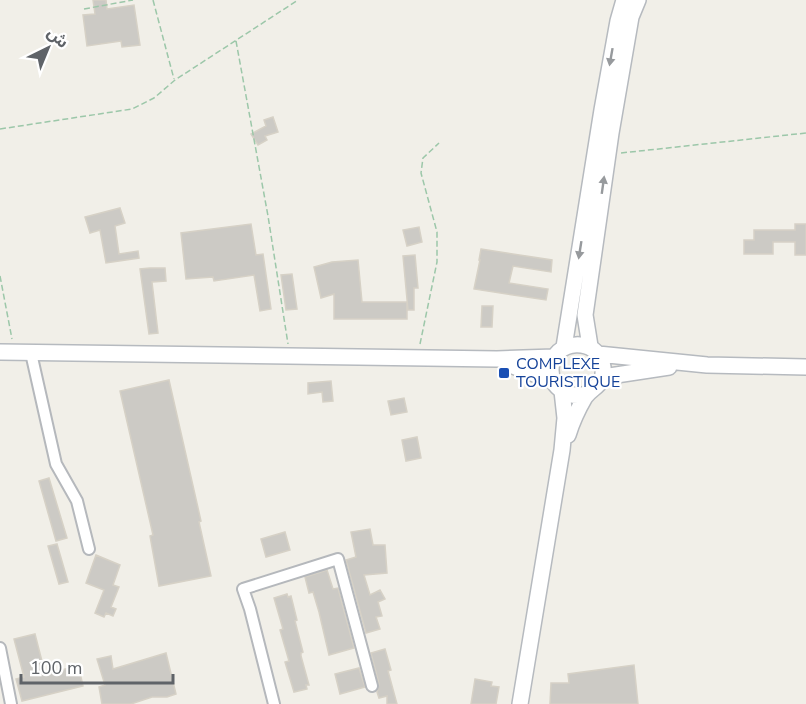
<svg xmlns="http://www.w3.org/2000/svg" width="806" height="704" font-family="'Nunito Sans','Noto Sans Arabic',sans-serif">
	<rect width="100%" height="100%" fill="#f1efe8"/>
	<path fill="#cccac5" stroke="#d6d1c6" stroke-width="1.5" d="M93 0H106L107 9 134 5 140 45 122 47 121 41 87 46 83 15 95 14Z
		M273 117 278 132 265 136 267 140 258 145 251 134 266 126 264 120Z
		M120 208 125 223 115 226 119 254 138 251 139 258 106 263 100 230 90 233 85 217Z
		M251 224 256 255 263 254 271 309 260 311 254 275 214 281 213 277 186 279 181 233Z
		M795 224H806V255H795V242H773V254H744V240H754V230H795Z
		M419 227 422 242 407 246 403 230Z
		M481 249 552 260 551 272 513 266 509 283 548 289 546 300 474 289 480 260H479Z
		M415 255 418 288H414V310H408L403 256Z
		M358 260 362 302H407V319H334V294L321 298 314 267 332 262Z
		M150 268H165L166 281 152 282 158 333 149 334 140 269Z
		M292 274 297 309 286 310 281 275Z
		M482 306H493L492 327H481Z
		M169 380 201 521 199 522 211 576 159 586 150 536 153 535 120 391Z
		M331 381 333 401 323 402 322 392 308 394V383Z
		M404 398 407 412 391 415 388 401Z
		M417 437 421 458 406 461 402 440Z
		M49 478 67 538 56 541 39 481Z
		M370 529 373 545H385L387 573 364 575 370 595 380 590 385 599 378 602 382 616 376 617 380 629 366 633 346 560 356 557 351 532Z
		M285 532 290 550 266 557 261 539Z
		M57 544 68 582 59 584 48 546Z
		M96 555 120 565 113 585 119 587 111 607 116 609 113 616 106 613 104 617 95 613 104 590 86 583Z
		M327 570 333 589 338 588 354 648 329 655 319 612 313 592 309 593 305 577Z
		M287 594 288 597 291 596 297 620 295 621 303 652 301 653V656L309 685H306L307 689 294 692 285 662 289 661 280 630 283 629 274 598Z
		M35 634 45 673 80 666 82 673H80L83 686 22 701 16 679 24 677 14 639Z
		M385 649 391 670 388 671 397 704H387V696L379 698 377 692 379 684 371 653Z
		M166 653 176 694 167 697H152L131 704H102L99 687 105 685 97 659 111 656 113 669Z
		M634 665 638 704H550L551 683H569L568 674Z
		M359 668 365 687 340 694 335 674Z
		M475 679 492 682 491 686 499 687 496 704H471Z"/>
	<g fill="none" stroke-linecap="round" stroke-linejoin="round">
		<g stroke="#b5b8bc" stroke-width="14">
			<path id="minor" d="M31 353 56 464 77 501 89 549
				M0 648 11 704
				M274 704 250 609 243 589 338 559 372 686"/>
		</g>
		<g stroke="#b6babf" stroke-width="18">
			<path id="secondary" d="M590 346 585 315 611 133 631 17 638 0
				M564 347 602 110 618 21 624 0
				M0 352 497 359 554 357
				M598 354 707 365 806 367
				M505 363 553 381
				M603 377 669 367
				M568 435C572 422 578 409 585 397 593 386 605 386 603 367 600 336 551 338 551 370 551 389 570 399 587 394
				M520 704 562 450 565 418 562 391"/>
		</g>
		<path stroke="#9cc7a9" stroke-width="1.5" stroke-dasharray="6 3" stroke-linecap="butt" d="M153 0 174 79
			M84 9 133 0
			M236 41 268 216 288 344
			M0 129 132 109 154 98 175 80 298 0
			M621 153 806 133
			M0 276 12 339
			M420 344 437 262V232L421 173 423 158 439 143"/>
		<use href="#minor" stroke="#fff" stroke-width="10"/>
		<use href="#secondary" stroke="#fff" stroke-width="15"/>
	</g>
	<defs><path id="oneway-solid" d="M-6-.8H1V-3.2L6.5 0L1 3.2V.8H-6Z" transform="scale(1.5)"/></defs>
	<g fill="#979a9d">
		<use href="#oneway-solid" transform="translate(611 57) rotate(100)"/>
		<use href="#oneway-solid" transform="translate(603 185) rotate(-82)"/>
		<use href="#oneway-solid" transform="translate(580 250) rotate(99)"/>
	</g>
	<rect fill="#1a4fb4" stroke="#fff" stroke-width="2" x="498" y="367" width="12" height="12" rx="3"/>
	<g text-anchor="middle" dominant-baseline="central" stroke-width="4.5" stroke-linejoin="round" paint-order="stroke">
		<g font-size="16" fill="#164399" stroke="#fff" text-anchor="start">
			<text x="516" y="364">COMPLEXE<tspan x="516" dy="18">TOURISTIQUE</tspan></text>
		</g>
	</g>
	<g transform="translate(48 48) rotate(43)" stroke="#ffffff" stroke-width="4.5" paint-order="stroke">
	<path d="M0-4.5L10 22L0 15L-10 22Z" fill="#5f6368"/>
	<text y="-9" font-size="16" font-weight="bold" text-anchor="middle" fill="#5f6368">ش</text>
	</g>
	<path d="M21 674v9h152v-9" fill="none" stroke="#5f6368" stroke-width="3"/>
	<text x="30" y="674" font-size="18" fill="#5f6368" stroke="#ffffff" stroke-width="4.5" paint-order="stroke">100 m</text>
</svg>
